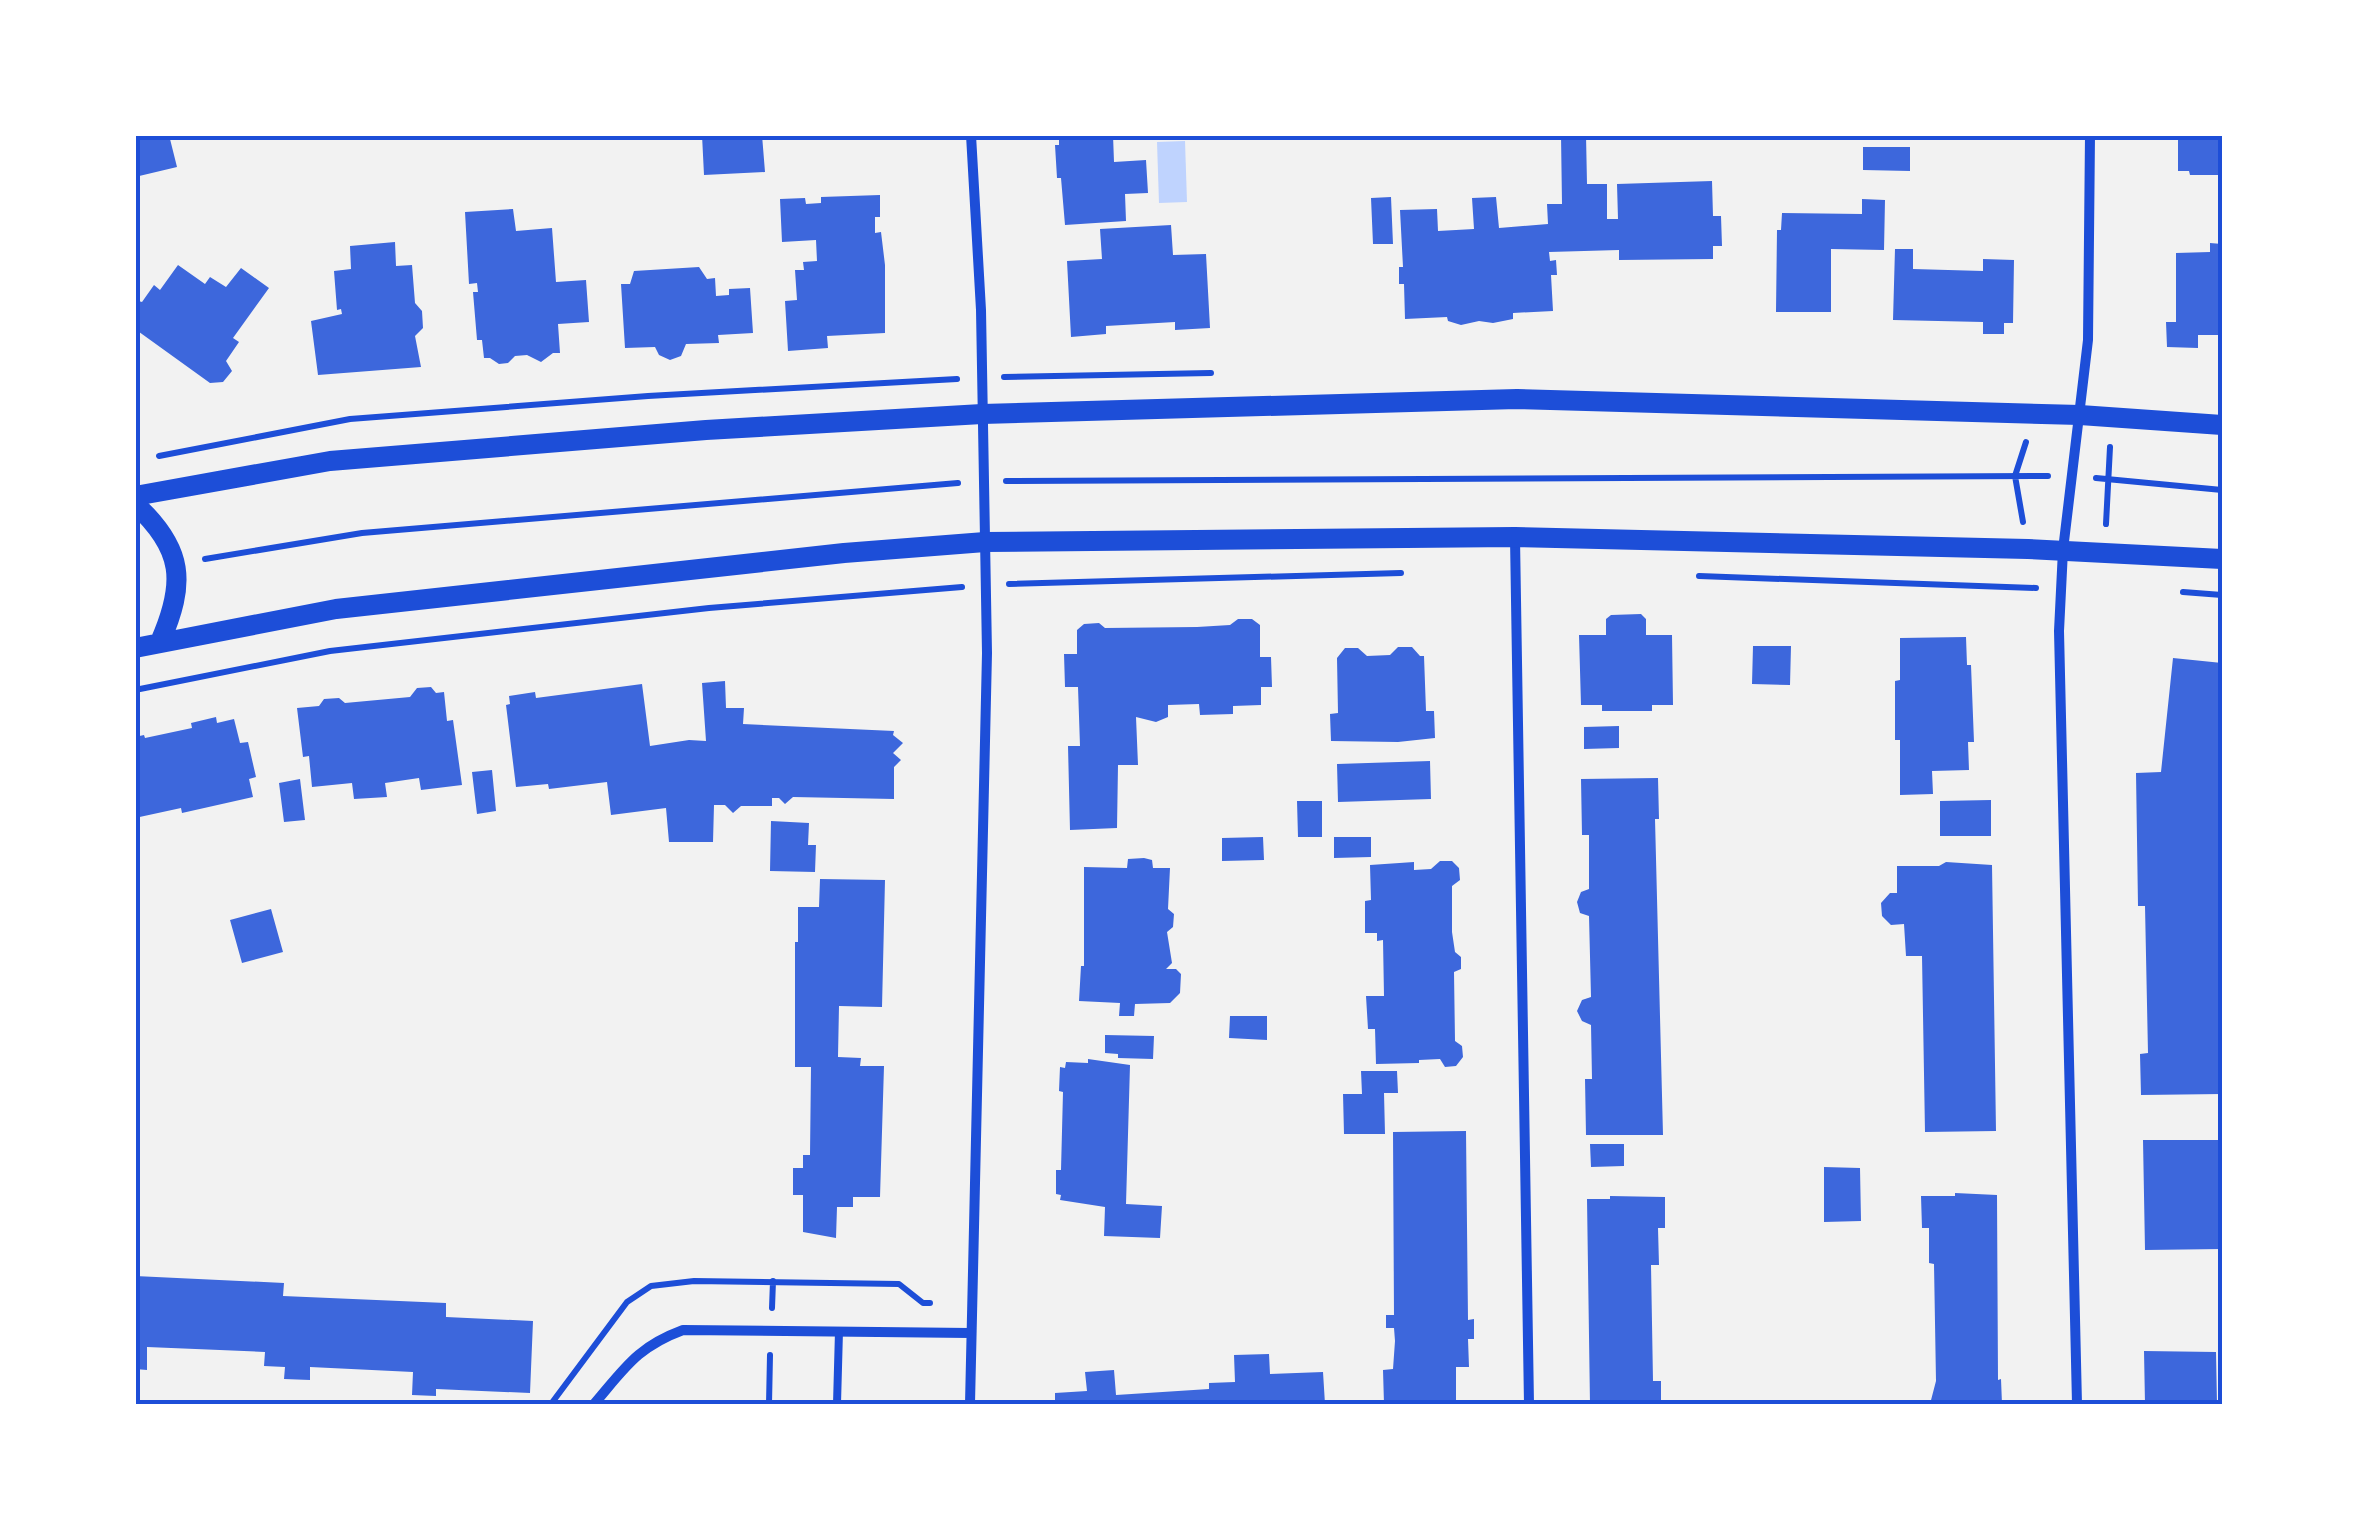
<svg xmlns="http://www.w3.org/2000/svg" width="2357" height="1539" font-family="'IBM Plex Serif',serif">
	<rect width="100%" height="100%" fill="#f2f2f2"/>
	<path fill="#bfd3fe" d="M1185 141 1187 202 1159 203 1157 142Z"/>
	<path fill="#3d67dc" d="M148 135H169L177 167 135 177V138Z
		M702 135H762L765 172 704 175Z
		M1059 135H1113L1114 162 1146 160 1148 193 1125 194 1126 221 1065 225 1061 178H1057L1055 145H1059Z
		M1561 135H1586L1587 184H1607V219H1618L1617 184 1712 181 1713 216H1721L1722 246H1713V259L1619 260V250L1549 252 1550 261 1556 260 1557 275H1551L1553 311 1513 313V319L1493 323 1479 321 1461 325 1448 321 1447 317 1405 319 1404 284H1399V267H1403L1400 210 1437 209 1438 231 1474 229 1472 198 1496 197 1499 228 1548 224 1547 204H1562Z
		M2178 135H2222V175H2190L2189 171H2178Z
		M1863 147H1910V171L1863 170Z
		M880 195V217H875V233L881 232 885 265V333L827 336 828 348 788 351 785 301 797 300 795 270H804L803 262 817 261 816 240 782 242 780 199 805 198 806 204 821 203V197Z
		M1391 197 1393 244H1373L1371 198Z
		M1862 199 1885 200 1884 250 1831 249V312H1776L1777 230H1781L1782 213 1862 214Z
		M513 209 516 231 552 228 556 282 586 280 589 322 558 324 560 353H553L541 362 527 355 515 356 508 363 499 364 490 358H484L482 340H477L473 292H478L477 283 469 284 465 212Z
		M1171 225 1173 255 1206 254 1210 328 1175 330V322L1106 326V334L1071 337 1067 261 1102 259 1100 229Z
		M395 242 396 266 412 265 415 303 422 311 423 328 415 336 421 367 318 375 311 321 342 314 341 309 337 310 334 271 351 269 350 246Z
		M2210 243 2222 244V335H2198V348L2167 347 2166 322H2176V253L2210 252Z
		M1895 249H1913V269L1983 271V259L2014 260 2013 323H2004V334H1983V322L1893 320Z
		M178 265 205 284 210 277 226 287 241 268 269 288 233 338 239 342 226 361 232 371 223 382 210 383 135 329V300L142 302 154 285 160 290Z
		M699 267 707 279 715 278 716 296 729 295V289L750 288 753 333 718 335 719 343 686 344 681 356 670 360 659 355 655 347 625 348 621 284H630L634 271Z
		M1641 614 1646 619V635H1672L1673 705H1652V711H1602V705H1581L1579 635H1606V619L1611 615Z
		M1238 619H1252L1260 625V657H1271L1272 687H1261V705L1233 706V714L1200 715 1199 704 1168 705V717L1156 722 1136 717 1138 765H1118L1117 828 1070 830 1068 746H1080L1078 687H1065L1064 654H1077V630L1084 624 1099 623 1105 628 1197 627 1230 625Z
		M1966 637 1967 665H1971L1974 742H1968L1969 770 1932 771 1933 794 1900 795V740H1895V681L1900 680V638Z
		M1753 646H1791L1790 685 1752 684Z
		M1398 647H1412L1420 656H1424L1426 711H1434L1435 738 1398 742 1331 741 1330 714 1338 713 1337 658 1345 648H1358L1367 656 1390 655Z
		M2173 658 2222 663V1094L2141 1095 2140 1054 2148 1053 2145 906H2138L2136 773 2161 772Z
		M725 681 726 708H744L743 724 894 731 893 735 903 743 893 753 901 760 894 767V799L793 797 785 804 779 798H772V806H741L733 813 725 805H714L713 842H669L666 808 611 815 607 782 549 789 548 784 516 787 506 705 510 704 509 696 535 692 536 698 642 684 650 746 689 740 706 741 702 683Z
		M431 687 436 693 444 692 447 721 453 720 462 785 421 790 419 778 385 783 387 797 354 799 352 783 312 787 309 756 303 757 297 708 319 706 324 699 339 698 345 703 410 697 417 688Z
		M216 717 217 723 234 719 240 743 248 742 256 777 249 779 253 797 182 813 181 808 135 818V737L144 735 145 738 192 728 191 723Z
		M1619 726V748L1584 749V727Z
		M1430 761 1431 799 1338 802 1337 764Z
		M492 770 496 811 477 814 472 772Z
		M1658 778 1659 819H1655L1663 1135H1586L1585 1079H1592L1591 1025 1582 1021 1577 1011 1582 1000 1591 997 1589 916 1580 913 1577 902 1581 892 1589 889V835H1582L1581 779Z
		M300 779 305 820 284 822 279 783Z
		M1991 800V836H1940V801Z
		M1297 801H1322V837H1298Z
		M771 821 809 823 808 845H816L815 872 770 871Z
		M1263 837 1264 860 1222 861V838Z
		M1334 837H1371V857L1334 858Z
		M1144 858 1152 860 1153 868H1170L1168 909 1174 914 1173 927 1167 932 1172 963 1166 969H1176L1181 974 1180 993 1170 1003 1135 1004 1134 1016H1119L1120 1003 1079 1001 1081 966H1084V867L1127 868 1128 859Z
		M1440 861H1452L1459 868 1460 880 1452 886V932L1455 952 1461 957V969L1454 972 1455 1041 1462 1046 1463 1057 1456 1066 1445 1067 1440 1059 1419 1060V1063L1376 1064 1375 1029H1368L1366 996H1384L1383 940 1377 941V933H1365V901L1371 900 1370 865 1414 862V870L1431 869Z
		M1946 862 1992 865 1996 1131 1925 1132 1922 956H1906L1904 924 1891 925 1882 916 1881 903 1890 893H1897V866H1939Z
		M820 879 885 880 882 1007 839 1006 838 1057 861 1058 860 1066H884L880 1197H853V1207H837L836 1238 803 1232V1195H793V1168H803V1155H810L811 1067H795V942H798V907H819Z
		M271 909 283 952 242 963 230 920Z
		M1230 1016H1267V1040L1229 1038Z
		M1105 1035 1154 1036 1153 1059 1118 1058V1054L1105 1053Z
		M1088 1059 1130 1065 1126 1204 1162 1206 1160 1238 1104 1236 1105 1207 1060 1200 1061 1195 1056 1194V1170H1061L1063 1092 1059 1091 1060 1067 1065 1068 1066 1062 1088 1063Z
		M1361 1071H1397L1398 1093H1384L1385 1134H1344L1343 1094H1362Z
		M1466 1131 1468 1320 1474 1319V1339H1468L1469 1367H1456V1404H1384L1383 1370 1393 1369 1395 1341 1394 1328H1386V1315H1394L1393 1132Z
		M2143 1140H2222V1249L2145 1250Z
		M1590 1144H1624V1166L1591 1167Z
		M1824 1167 1860 1168 1861 1221 1824 1222Z
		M1955 1193 1997 1195 1998 1380 2001 1379 2002 1404H1930L1936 1381 1934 1264 1929 1263V1228H1922L1921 1196H1955Z
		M1610 1196 1665 1197V1228H1658L1659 1265H1651L1653 1381H1661V1404H1590L1587 1199H1610Z
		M135 1276 284 1283 283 1296 446 1303V1317L533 1321 530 1393 436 1389V1396L412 1395 413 1372 310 1367V1380L284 1379 285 1367 264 1366 265 1352 147 1347V1370L135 1369Z
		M2144 1351 2216 1352 2217 1404H2145Z
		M1269 1354 1270 1374 1323 1372 1325 1404H1055V1393L1087 1391 1085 1372 1114 1370 1116 1395 1209 1389V1383L1235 1382 1234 1355Z"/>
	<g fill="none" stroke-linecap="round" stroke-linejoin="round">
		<path stroke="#1d4ed8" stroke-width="6" d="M1004 377 1211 373
			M159 456 350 419 648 396 957 379
			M2096 478 2222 490
			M1006 481 2048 476
			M2023 522 2015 476 2026 442
			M2106 524 2110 447
			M205 559 362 533 958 483
			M1699 576 2036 588
			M1009 584 1401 573
			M2183 592 2222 595
			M135 690 330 651 709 608 962 587
			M772 1308 773 1281
			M551 1404 627 1302 651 1286 694 1281 899 1284 923 1303H930
			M769 1404 770 1355"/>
		<path stroke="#1d4ed8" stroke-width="8" d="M837 1404 839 1331"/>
		<path stroke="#1d4ed8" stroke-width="10" d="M1515 538 1529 1404
			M594 1404C625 1368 637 1347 683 1330L970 1333
			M970 1404 987 653 981 310 971 135
			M2077 1404 2059 631 2063 550 2088 340 2090 135"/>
		<path stroke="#1d4ed8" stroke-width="20" d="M135 496 330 461 706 430 982 414 1517 399 2080 415 2222 425
			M135 504C184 549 186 583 160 642
			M135 648 336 609 844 553 985 542 1515 537 2028 549 2222 559"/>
	</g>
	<rect width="2357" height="1539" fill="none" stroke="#ffffff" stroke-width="275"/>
	<rect x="138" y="138" width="2082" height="1264" fill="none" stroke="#1d4ed8" stroke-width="4"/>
</svg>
